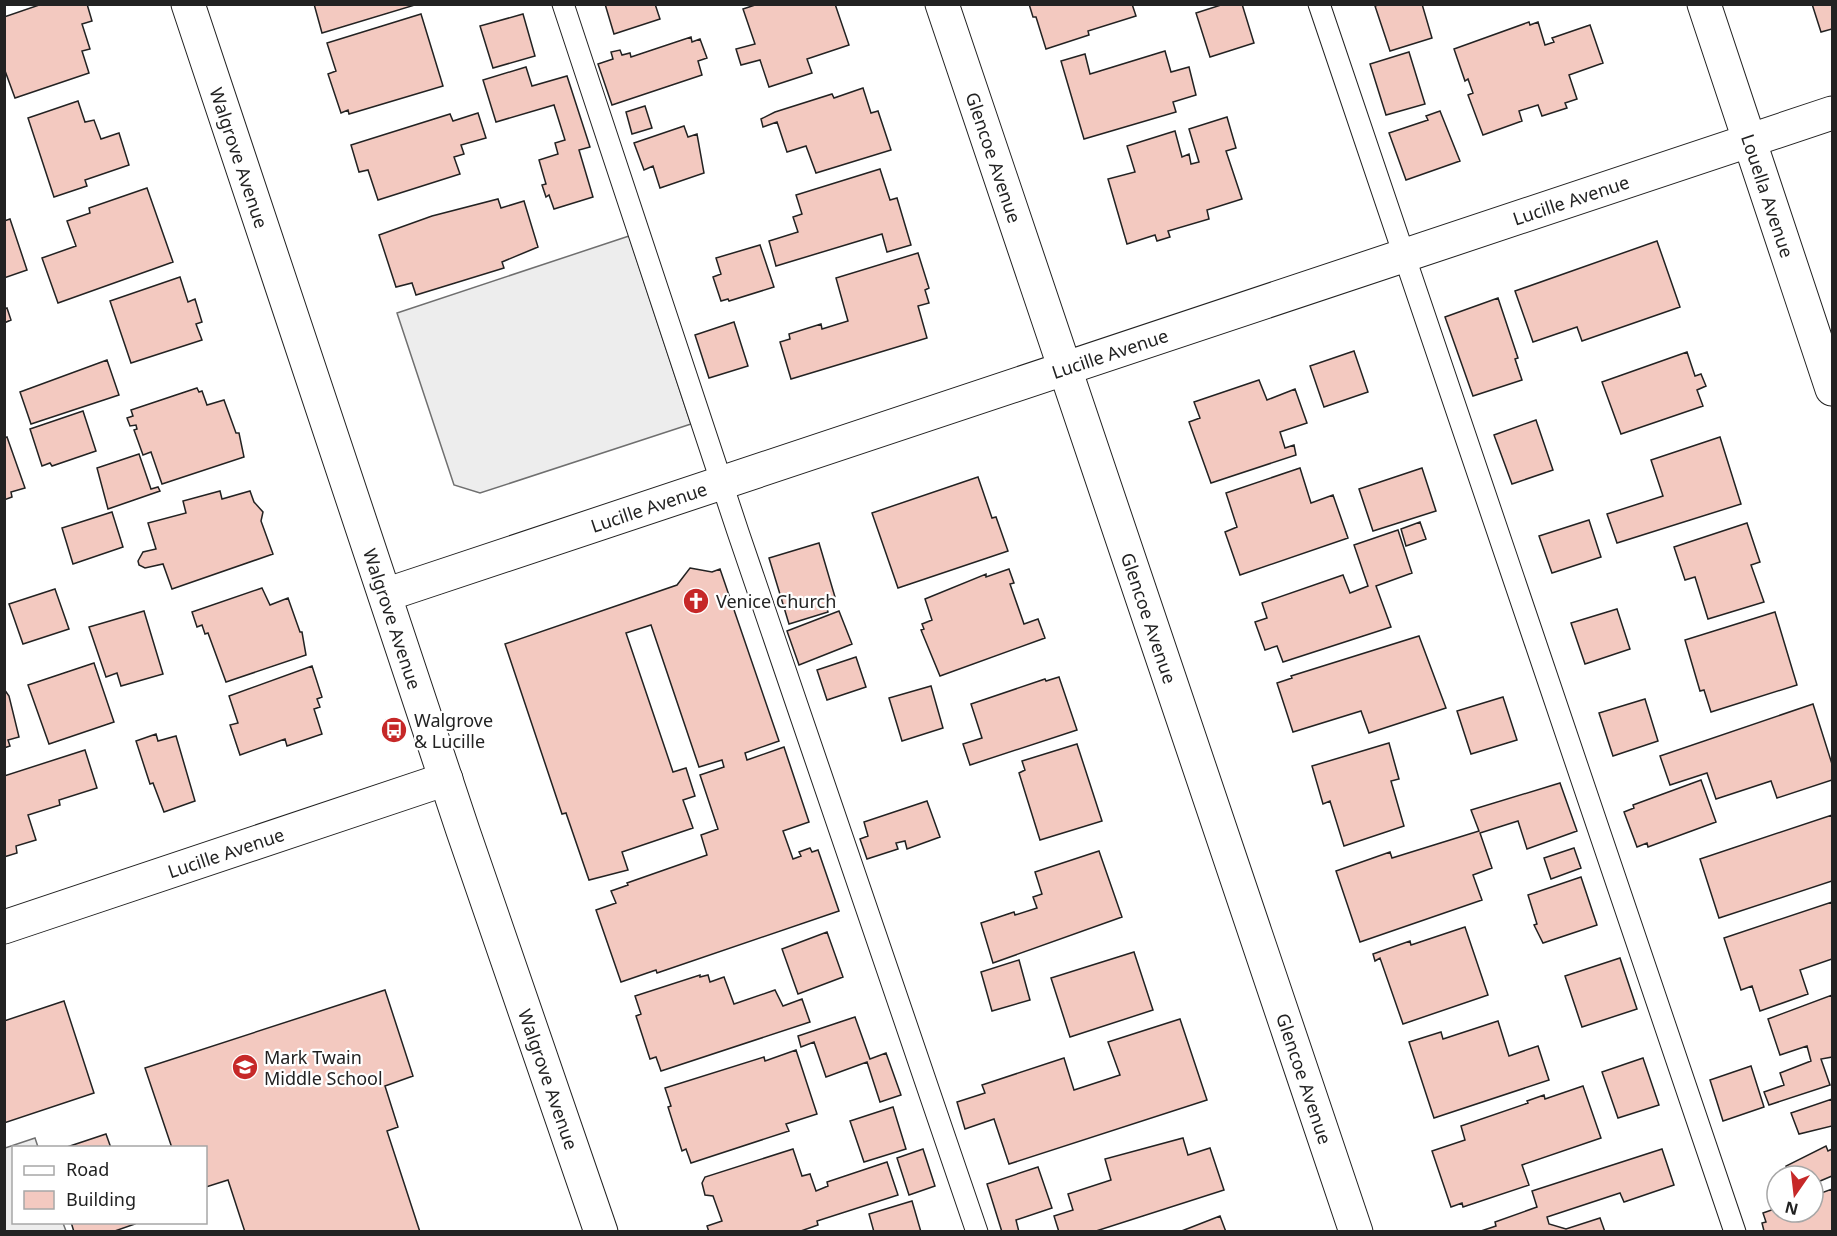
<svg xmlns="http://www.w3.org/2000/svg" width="1837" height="1236" font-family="'Noto Sans',sans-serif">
	<rect width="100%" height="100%" fill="#fff"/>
	<path fill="#ededed" stroke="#6f6f6f" stroke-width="1.5" d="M629 236 691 424 480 493 454 485 397 313Z
		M35 1138 38 1147 14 1148V1222L63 1223 66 1231H5V1148Z"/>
	<path fill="#f3c9c0" stroke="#222" stroke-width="1.5" d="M42 4H87L92 21 82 24 90 49 82 51 89 73 15 98 4 68V17Z
		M314 4H414L415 5 322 33Z
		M605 4H655L660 19 614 34Z
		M758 4H835L849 45 807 59 812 73 769 87 760 60 741 65 736 49 755 44 743 9Z
		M1029 4H1132L1136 16 1088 31 1089 35 1046 49 1036 17H1033Z
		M1224 4H1242L1254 43 1210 57 1196 13Z
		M1381 4H1422L1432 38 1390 51 1375 6Z
		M1812 4H1832V29L1821 32Z
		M421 14 443 86 349 114 348 110 341 113 328 74 336 71 327 43Z
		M523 14 535 56 493 68 480 26Z
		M1529 22 1530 25 1538 22 1545 45 1554 42 1552 38 1590 25 1603 63 1569 75 1577 99 1565 103 1567 108 1542 116 1538 105 1519 111 1522 121 1483 135 1468 95 1473 93 1468 79 1465 81 1454 49Z
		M691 37 692 42 700 39 707 58 698 61 702 75 612 105 598 64 613 59 611 52 620 50 622 55 630 53 631 57Z
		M1165 51 1171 72 1189 67 1196 95 1173 102 1176 112 1084 139 1061 61 1085 54 1090 74Z
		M1409 52 1425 104 1386 115 1370 64Z
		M526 67 532 86 567 76 590 147 579 150 593 197 554 209 549 195 546 197 542 185 546 184 539 160 558 154 555 143 565 140 554 105 496 122 483 80Z
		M863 88 871 113 878 111 891 150 816 173 806 146 787 152 777 122 763 127 761 119 775 112 832 94 834 98Z
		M78 101 85 122 94 120 101 139 119 133 129 165 85 180 87 186 54 197 28 118Z
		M645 106 652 128 632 134 626 112Z
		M1440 111 1460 161 1406 180 1389 133 1428 120 1426 116Z
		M478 113 486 138 461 145 464 154 454 157 460 174 378 200 368 170 359 172 351 145 450 114 453 121Z
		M1227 117 1236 148 1226 151 1242 199 1207 210 1209 219 1168 231 1170 237 1157 241 1155 235 1127 244 1108 179 1135 172 1127 146 1175 131 1182 157 1189 154 1191 164 1199 162 1189 129Z
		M684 126 688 137 697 134 704 173 660 188 653 166 644 170 634 143Z
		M880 169 890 200 897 198 911 245 887 252 882 234 776 266 769 241 798 232 793 217 802 214 796 195Z
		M147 188 173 262 58 303 42 258 76 246 67 221 90 213 89 208Z
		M498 199 501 208 524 201 538 247 502 262 504 268 416 295 412 283 396 287 379 235 432 216Z
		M10 219 27 270 4 278V221Z
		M1657 241 1680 307 1582 341 1577 327 1533 342 1515 291Z
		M760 245 774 287 729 301 728 299 721 301 713 277 721 274 716 258Z
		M918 253 929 288 925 290 929 303 918 306 927 338 791 379 780 342 790 339 789 334 821 324 822 329 848 321 836 278Z
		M180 277 188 302 195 299 202 322 196 324 202 340 131 363 110 301Z
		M1498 298 1518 358 1515 359 1522 380 1473 396 1445 317Z
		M7 308 11 320 4 323V309Z
		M734 322 748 366 709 378 695 335Z
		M1354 351 1368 392 1324 407 1310 366Z
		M1687 352 1695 376 1701 374 1706 386 1697 390 1703 406 1621 434 1602 382Z
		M107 360 119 395 31 424 20 392Z
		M1259 380 1267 400 1295 389 1307 423 1280 432 1285 448 1294 445 1296 455 1211 483 1189 422 1200 418 1194 402Z
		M197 388 199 392 202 391 207 405 224 400 236 433H239L244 457 162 484 151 452 143 455 134 430 137 429 136 425 130 426 127 418 133 416 131 410Z
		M83 411 96 451 52 466 50 463 42 466 30 429Z
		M1536 420 1553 470 1512 484 1494 435Z
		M7 437 25 488 11 492 12 497 4 500V438Z
		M1720 437 1741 504 1617 543 1607 514 1663 496 1651 460Z
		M139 454 151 489 158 487 160 491 108 509 97 468Z
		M1300 468 1311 503 1333 495 1348 538 1240 575 1225 532 1237 527 1226 493Z
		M1422 468 1436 511 1373 531 1359 489Z
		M978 477 992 518 996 517 1008 551 898 588 872 513Z
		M220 491 222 499 250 491 254 502 263 512 261 521 273 554 172 589 163 564 145 568 139 565 138 561 143 552 156 549 148 523 186 513 183 501Z
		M112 512 123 547 73 564 62 528Z
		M1589 520 1601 557 1552 573 1539 536Z
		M1420 522 1426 539 1406 546 1401 529Z
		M1747 523 1760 562 1751 565 1764 602 1708 619 1695 577 1685 580 1674 547Z
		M1398 530 1412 573 1376 586 1391 627 1283 662 1277 646 1265 650 1255 622 1267 618 1262 603 1343 575 1350 593 1368 586 1354 545Z
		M819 543 835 597 825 600 828 612 789 624 769 558Z
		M690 568 712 572 720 569 779 741 745 753 747 760 784 747 809 822 783 831 793 859 801 856 799 852 810 848 812 852 818 850 839 911 657 973 656 970 621 982 596 910 616 903 611 891 628 885 627 883 707 855 701 835 718 829 700 775 724 767 722 760 699 767 651 625 626 633 673 772 686 768 695 796 683 800 693 828 622 852 628 870 589 880 566 813 562 814 505 644 677 585Z
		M1009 569 1014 583 1010 584 1024 624 1038 619 1045 638 940 676 921 630 924 629 922 624 932 620 925 599 986 574V577Z
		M262 588 270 605 288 598 300 632H302L306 655 226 682 208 633 205 634 202 625 197 627 192 612Z
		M55 589 69 629 23 644 9 604Z
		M1617 609 1630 649 1585 664 1571 623Z
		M144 611 163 674 121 686 117 673 106 677 89 627Z
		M839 611 852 644 799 665 787 631Z
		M1775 612 1797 685 1711 712 1704 690 1700 691 1685 640Z
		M1419 636 1446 708 1369 733 1361 711 1293 732 1277 683 1292 678 1291 676Z
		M856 657 866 687 827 700 817 670Z
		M94 663 114 722 49 744 28 685Z
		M312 666 322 697 317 699 320 707 314 709 322 734 287 746 285 739 240 755 230 725 238 723 229 696Z
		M1059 677 1077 730 970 765 963 744 982 738 971 704 1045 679 1046 681Z
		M931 686 943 728 902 741 889 698Z
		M4 689 9 696 19 737 8 740 10 746 4 748Z
		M1503 697 1517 740 1471 754 1457 711Z
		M1645 699 1658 741 1613 756 1599 713Z
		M1813 704 1832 764V780L1777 798 1771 781 1716 799 1707 773 1670 785 1660 756Z
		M156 734 158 741 176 736 195 801 164 812 153 783 150 784 136 741Z
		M1389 743 1399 779 1391 781 1404 826 1344 846 1330 801 1323 804 1312 766Z
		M1077 744 1102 821 1040 840 1019 773 1025 770 1022 761Z
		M85 750 97 788 59 800 60 805 28 815 36 840 16 846 17 853 4 857V776Z
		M1701 780 1716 822 1648 847 1647 843 1637 847 1624 812 1634 808 1633 805Z
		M1560 783 1577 831 1527 849 1518 821 1480 833 1492 868 1473 875 1482 900 1360 942 1336 871 1390 852 1392 858 1479 831 1471 810Z
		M927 801 940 837 907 849 905 841 896 843 898 849 867 859 860 839 868 836 864 822Z
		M1832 815V881L1719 918 1700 859Z
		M1574 848 1581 868 1551 879 1544 858Z
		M1099 851 1122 917 993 963 981 923 1014 912 1015 915 1037 908 1033 897 1042 894 1035 872Z
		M1581 877 1597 925 1543 943 1534 925 1537 924 1528 895Z
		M1832 902V959L1800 970 1808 994 1760 1011 1752 986 1741 990 1724 938Z
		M1465 927 1488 995 1403 1024 1380 958 1375 961 1373 954 1410 941 1411 945Z
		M827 932 843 977 798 994 782 949Z
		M1134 952 1153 1010 1070 1037 1051 978Z
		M1620 958 1637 1009 1582 1027 1565 976Z
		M1019 960 1030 1000 992 1011 981 972Z
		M700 975V977L708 975 710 982 724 977 734 1004 775 990 783 1006 802 999 810 1022 661 1071 656 1057 650 1059 636 1016 641 1014 635 996Z
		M385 990 413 1076 385 1086 398 1127 387 1131 420 1232H245L228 1180 206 1187V1148H172L145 1068Z
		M1832 995V1057L1821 1059 1830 1085 1769 1105 1764 1092 1784 1085 1780 1073 1811 1061 1807 1046 1780 1055 1768 1019Z
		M64 1001 94 1093 4 1123V1021Z
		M855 1017 870 1059 886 1053 901 1095 880 1102 867 1062 826 1077 814 1042 801 1047 798 1036Z
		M1180 1019 1207 1100 1009 1164 994 1119 965 1129 957 1102 985 1093 982 1085 1064 1058 1074 1090 1120 1075 1108 1042Z
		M1498 1021 1509 1056 1538 1046 1549 1080 1434 1118 1409 1042 1441 1032 1443 1039Z
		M796 1050 817 1114 786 1124 789 1131 691 1163 686 1149 682 1151 668 1107 671 1106 665 1088 764 1057 765 1061Z
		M1643 1058 1659 1105 1618 1118 1602 1072Z
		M1751 1066 1764 1107 1723 1121 1710 1080Z
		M1583 1086 1601 1138 1522 1165 1529 1185 1463 1207 1462 1203 1451 1207 1432 1151 1465 1140 1461 1126 1528 1103 1527 1101 1544 1095 1545 1099Z
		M1832 1099V1126L1799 1134 1791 1113Z
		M893 1107 906 1149 864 1162 850 1121Z
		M106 1134 111 1148H64Z
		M1183 1138 1188 1155 1210 1148 1224 1190 1093 1232H1059L1054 1216 1073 1210 1068 1194 1111 1180 1105 1159Z
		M1826 1146 1828 1151 1832 1149V1176L1813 1184V1176H1790L1786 1166Z
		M793 1149 802 1176 810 1174 816 1191 828 1186 827 1182 887 1162 898 1195 817 1221 818 1225 798 1232H709L707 1226 722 1221 713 1196 705 1195 702 1183 705 1177Z
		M923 1149 935 1186 909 1195 897 1158Z
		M1662 1149 1674 1185 1624 1202 1620 1193 1547 1217 1549 1224 1566 1229 1600 1218 1605 1232H1478L1496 1226 1495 1222 1537 1207 1532 1191Z
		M1038 1167 1052 1208 1016 1220 1019 1232H1002L987 1184Z
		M1832 1189V1232L1764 1231 1762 1223 1766 1222 1763 1213 1777 1208V1212H1813V1196Z
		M912 1201 921 1232H874L869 1214Z
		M1220 1216 1226 1232H1179Z
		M71 1222H135V1224L112 1232H74Z"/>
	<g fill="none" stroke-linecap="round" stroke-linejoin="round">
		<g stroke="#222" stroke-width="23">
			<path id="service" d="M563 4 738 532 977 1232
				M1319 4 1735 1232"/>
		</g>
		<g stroke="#222" stroke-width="35">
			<g id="minor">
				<path id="s1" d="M942 4 1356 1232"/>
				<path id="s2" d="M1704 4 1832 389"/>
				<path id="s3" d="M385 595 1832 113"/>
				<path id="s4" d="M4 927 446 779"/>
			</g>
		</g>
		<g stroke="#222" stroke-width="35">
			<g id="tertiary">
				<path id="s5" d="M188 4 463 831 601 1232"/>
			</g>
		</g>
		<use href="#service" stroke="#fff" stroke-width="21"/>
		<use href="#minor" stroke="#fff" stroke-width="33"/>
		<use href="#tertiary" stroke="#fff" stroke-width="33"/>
	</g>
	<defs>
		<g id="church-disc" transform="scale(1.35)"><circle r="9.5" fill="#c62828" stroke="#fff"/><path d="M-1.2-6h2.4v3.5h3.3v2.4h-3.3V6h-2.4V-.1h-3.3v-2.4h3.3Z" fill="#fff"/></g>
		<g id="bus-disc" transform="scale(1.35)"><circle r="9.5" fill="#c62828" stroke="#fff"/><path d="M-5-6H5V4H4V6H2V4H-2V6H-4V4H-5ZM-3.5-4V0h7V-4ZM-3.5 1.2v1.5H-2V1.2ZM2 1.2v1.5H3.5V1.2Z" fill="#fff"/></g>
		<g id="school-disc" transform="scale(1.35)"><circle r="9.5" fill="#c62828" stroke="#fff"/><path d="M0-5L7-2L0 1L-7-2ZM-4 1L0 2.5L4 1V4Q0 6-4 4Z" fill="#fff"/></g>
	</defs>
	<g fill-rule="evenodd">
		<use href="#church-disc" x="696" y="601"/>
		<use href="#bus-disc" x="394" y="730"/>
		<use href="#school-disc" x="245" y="1067"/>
	</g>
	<g text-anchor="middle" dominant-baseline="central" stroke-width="4.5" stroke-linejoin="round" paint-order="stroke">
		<g font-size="18" fill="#222" stroke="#fff">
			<text stroke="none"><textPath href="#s5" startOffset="162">Walgrove Avenue</textPath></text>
			<text stroke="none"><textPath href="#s1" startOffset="162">Glencoe Avenue</textPath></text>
			<text stroke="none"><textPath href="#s2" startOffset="202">Louella Avenue</textPath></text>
			<text stroke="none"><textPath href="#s3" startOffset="1250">Lucille Avenue</textPath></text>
			<text stroke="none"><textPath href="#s3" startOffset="764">Lucille Avenue</textPath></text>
			<text stroke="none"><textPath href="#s3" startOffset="278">Lucille Avenue</textPath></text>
			<text stroke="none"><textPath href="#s5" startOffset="648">Walgrove Avenue</textPath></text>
			<text stroke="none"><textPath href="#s1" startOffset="648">Glencoe Avenue</textPath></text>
			<text stroke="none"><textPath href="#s4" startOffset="234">Lucille Avenue</textPath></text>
			<text stroke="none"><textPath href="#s5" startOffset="1134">Walgrove Avenue</textPath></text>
			<text stroke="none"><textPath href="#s1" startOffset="1134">Glencoe Avenue</textPath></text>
		</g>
		<g font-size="18" fill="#222" stroke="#fff" text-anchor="start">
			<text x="716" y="601">Venice Church</text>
			<text x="414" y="720">Walgrove<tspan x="414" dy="21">&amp; Lucille</tspan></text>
			<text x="264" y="1057">Mark Twain<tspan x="264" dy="21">Middle School</tspan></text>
		</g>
	</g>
	<rect width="1837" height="1236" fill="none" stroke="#222222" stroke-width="12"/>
	<rect x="12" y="1146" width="195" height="78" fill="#ffffff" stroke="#a7a7a7" stroke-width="1.5"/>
	<rect x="24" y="1166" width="30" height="9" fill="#ffffff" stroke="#a7a7a7" stroke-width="1.5"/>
	<text x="66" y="1176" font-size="18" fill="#222222">Road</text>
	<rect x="24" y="1191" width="30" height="18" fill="#f3c9c0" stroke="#a7a7a7" stroke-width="1.5"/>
	<text x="66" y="1206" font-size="18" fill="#222222">Building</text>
	<g transform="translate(1795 1194) rotate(194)"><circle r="28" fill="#ffffff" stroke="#a7a7a7" stroke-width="1.5"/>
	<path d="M0-4.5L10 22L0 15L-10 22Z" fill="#c62828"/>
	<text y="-9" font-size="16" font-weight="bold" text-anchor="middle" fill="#222222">N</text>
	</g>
</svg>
